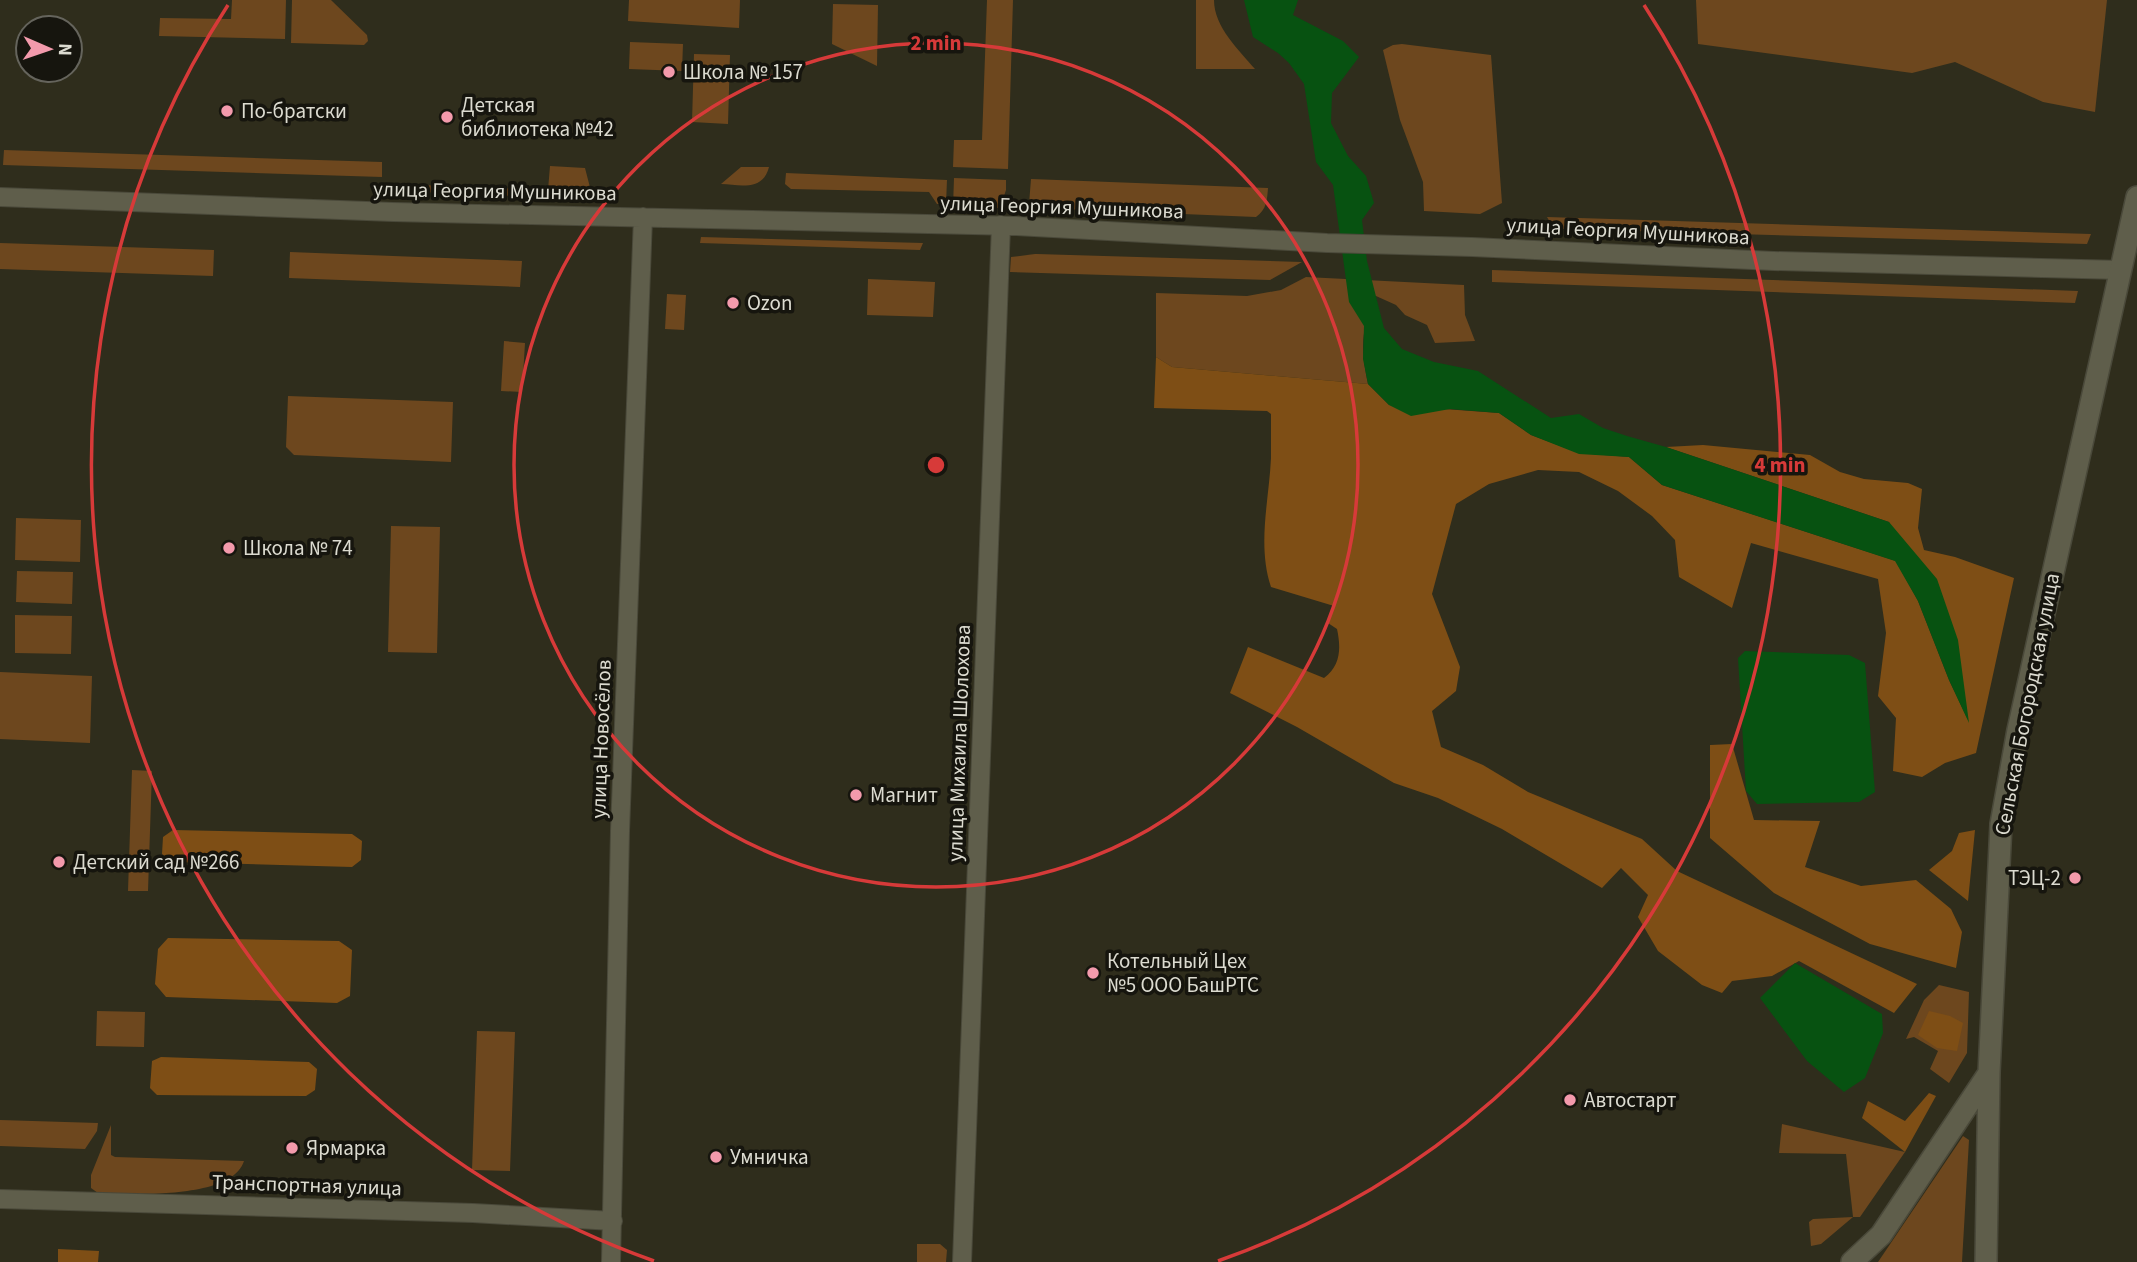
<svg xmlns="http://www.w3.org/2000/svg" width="2137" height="1262" font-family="'Source Sans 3',sans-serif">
	<rect width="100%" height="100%" fill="#2f2d1c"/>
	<path fill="#6d471e" d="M232 0H286L285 39 159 36 160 18 231 19Z
		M292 0H331L367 35 368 41 364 45 291 43Z
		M629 0H740L739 28 628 21Z
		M987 0H1013L1008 169 953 167 954 140H982Z
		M1196 0H1214C1214 27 1239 50 1255 69H1196Z
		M1696 0H2107L2095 112 2043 102 1955 62 1912 73 1698 44Z
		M833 4 878 5 877 66 832 44Z
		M630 42 683 44 682 71 629 69Z
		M1402 44 1491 55 1502 203 1480 214 1424 211 1423 182 1400 120 1383 50 1393 45Z
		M694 54 730 55 728 124 692 122Z
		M4 150 382 162V177L3 165Z
		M550 166 585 168 593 199 420 192V185L548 190Z
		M741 167H769C763 191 741 185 721 184Z
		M786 173 947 180 946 204H937L929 192 791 189 785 184Z
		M954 178 1006 180V190L1000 208 953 207Z
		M1031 179 1268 188C1267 200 1267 209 1256 217L1036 208 1029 204Z
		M1547 217 2091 234 2087 244 1562 229 1551 224Z
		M701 237 923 243 920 250 700 243Z
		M0 243 214 250 213 276 0 269Z
		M290 252 522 261 520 287 289 278Z
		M1035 254H1037L1302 262 1270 280 1010 272 1011 257Z
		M1492 270 2078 291 2075 303 1492 282Z
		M1306 277 1464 285 1465 315 1475 341 1435 343 1427 325 1405 315 1396 305 1376 296C1361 331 1360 346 1368 384L1172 367 1156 357V293L1247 296 1281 290Z
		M868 279 935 282 933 317 867 315Z
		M667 294 686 295 684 330 665 329Z
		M504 341 525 343 522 392 501 391Z
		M288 396 453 402 451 462 294 455 286 447Z
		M16 518 81 520 80 562 15 560Z
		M391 526 440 527 437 653 388 652Z
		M17 571 73 572 72 604 16 602Z
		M15 615 72 616 71 654 15 653Z
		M0 672 92 676 90 743 0 739Z
		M132 770 152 771 148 891H128Z
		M1939 985 1969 992 1967 1053 1949 1083 1930 1069 1938 1051 1914 1037 1906 1039 1924 1000Z
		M97 1011 145 1012 144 1047 96 1046Z
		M477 1031 515 1032 510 1171 472 1170Z
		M0 1120 98 1123 97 1131 85 1149 0 1146Z
		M1782 1124 1905 1152 1860 1217H1853L1821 1244 1811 1246 1809 1222 1813 1219 1853 1217 1846 1154 1779 1153Z
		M111 1125V1155L115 1157 244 1161C232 1200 131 1194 98 1193L91 1188V1175Z
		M1963 1136 1969 1140 1962 1262H1878Z
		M917 1244H940L947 1250 946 1262H917Z"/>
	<path fill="#7e4e15" d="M1156 357 1172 367 1368 384 1389 405 1499 413 1531 435 1579 453 1629 457 1662 485 1896 561 1918 601 1949 680 1968 720 1889 522 1666 447 1703 445 1810 455 1840 472 1864 479 1908 483 1922 489 1918 528 1924 550 1955 557 2014 578 1976 753 1945 763 1922 777 1893 771 1896 718 1878 696 1886 633 1878 579 1751 543 1732 608 1679 577 1675 540 1652 516 1618 491 1579 472 1538 470 1489 484 1456 504 1432 594 1460 667 1456 691 1432 711 1441 747 1483 765 1528 792 1642 839 1677 871 1917 984 1894 1013 1799 961 1772 976 1732 981 1722 993 1702 985 1658 951 1638 917 1648 895 1621 868 1602 888 1502 829 1438 798 1394 783 1297 727 1230 693 1248 647 1324 678C1341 665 1341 648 1337 629L1328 623 1334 606 1271 587C1257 545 1269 501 1271 458 1271 443 1271 428 1271 414L1267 411 1154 408Z
		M1732 744 1754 820 1820 821 1805 867 1861 886 1916 880 1951 909 1962 932 1956 968 1870 944 1774 893 1710 838V745Z
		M173 830 352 834 362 841 361 860 352 867 173 862 162 854 163 837Z
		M1975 830 1968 901 1929 870 1952 851 1959 833Z
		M168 938 339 941 352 950 350 996 337 1003 166 997 155 984 158 949Z
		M1929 1011 1950 1016 1963 1023 1957 1051 1937 1048 1918 1035Z
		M161 1057 309 1062 317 1069 315 1090 306 1096 157 1095 150 1088 152 1061Z
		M1929 1093 1936 1096 1905 1152 1862 1118 1868 1101 1905 1121Z
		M58 1249 99 1251 98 1262H58Z"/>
	<path fill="#075211" d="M1244 0H1298L1293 15 1343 41 1359 57 1332 93 1331 123 1348 156 1366 176 1374 203 1362 220 1367 261 1384 328 1402 349 1434 362 1478 371 1551 418 1579 414 1603 428 1627 436 1666 447 1889 522 1937 579 1958 640 1969 723 1949 680 1918 601 1895 561 1662 485 1629 457 1579 454 1531 435 1499 413 1450 409 1411 416 1389 405 1368 384 1363 359 1364 326 1349 302 1333 185 1316 162 1304 84 1289 63 1278 53 1253 37Z
		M1745 651 1849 655 1865 663 1875 792 1859 802 1757 804 1746 791 1738 658Z
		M1795 963 1882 1014 1883 1033 1865 1078 1844 1092 1807 1061 1760 998Z"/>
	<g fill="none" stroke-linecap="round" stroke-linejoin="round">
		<g stroke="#4a493a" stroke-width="20">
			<path id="minor" d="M0 197 393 212 1016 226 1327 243 1472 247 1774 261 2121 270
				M0 1199 473 1213 613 1221
				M611 1262 620 831 643 217
				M962 1262 1001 225"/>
		</g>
		<g stroke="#4a493a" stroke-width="24">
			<path id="secondary" d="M1852 1262 1881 1235 1989 1073
				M1986 1262 1989 1073 2001 824 2018 730 2137 197"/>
		</g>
		<use href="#minor" stroke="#5f5e4b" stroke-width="18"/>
		<use href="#secondary" stroke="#5f5e4b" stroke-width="21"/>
	</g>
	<g fill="none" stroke="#d73a39" stroke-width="3.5">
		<circle cx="936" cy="465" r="422"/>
		<path d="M654 1261A844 844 0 0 1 228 5M1644 5A844 844 0 0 1 1218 1261"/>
	</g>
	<g fill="#f39aac" stroke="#16150e" stroke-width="2.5">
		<circle cx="669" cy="72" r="7"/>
		<circle cx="227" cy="111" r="7"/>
		<circle cx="447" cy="117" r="7"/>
		<circle cx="733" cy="303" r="7"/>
		<circle cx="229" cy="548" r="7"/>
		<circle cx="856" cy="795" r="7"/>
		<circle cx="59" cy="862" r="7"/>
		<circle cx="2075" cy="878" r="7"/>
		<circle cx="1093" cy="973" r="7"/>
		<circle cx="1570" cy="1100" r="7"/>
		<circle cx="292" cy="1148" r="7"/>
		<circle cx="716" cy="1157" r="7"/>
	</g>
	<g text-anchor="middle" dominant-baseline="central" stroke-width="7" stroke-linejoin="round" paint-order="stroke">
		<g font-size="21" fill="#dcdbd0" stroke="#16150e" text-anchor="start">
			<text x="683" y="72">Школа № 157</text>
			<text x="461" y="105">Детская<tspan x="461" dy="24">библиотека №42</tspan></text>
			<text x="241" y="111">По-братски</text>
			<text x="747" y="303">Ozon</text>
			<text x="243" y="548">Школа № 74</text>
			<text x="870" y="795">Магнит</text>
			<text x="73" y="862">Детский сад №266</text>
			<text x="2061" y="878" text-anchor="end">ТЭЦ-2</text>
			<text x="1107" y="961">Котельный Цех<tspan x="1107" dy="24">№5 ООО БашРТС</tspan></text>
			<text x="1584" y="1100">Автостарт</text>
			<text x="306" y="1148">Ярмарка</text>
			<text x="730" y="1157">Умничка</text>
		</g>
		<g font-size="21" fill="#dcdbd0" stroke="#16150e">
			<text transform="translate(495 191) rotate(1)">улица Георгия Мушникова</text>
			<text transform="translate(1062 207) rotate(2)">улица Георгия Мушникова</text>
			<text transform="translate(1628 231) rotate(3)">улица Георгия Мушникова</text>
			<text transform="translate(2027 704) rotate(-79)">Сельская Богородская улица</text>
			<text transform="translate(601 739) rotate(-88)">улица Новосёлов</text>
			<text transform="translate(959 743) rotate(-88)">улица Михаила Шолохова</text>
			<text transform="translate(307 1185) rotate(2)">Транспортная улица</text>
		</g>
	</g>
	<circle cx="936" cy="465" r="10" fill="#d73a39" stroke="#16150e" stroke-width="3.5"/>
	<g font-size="21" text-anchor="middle" font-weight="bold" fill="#d73a39" stroke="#16150e" stroke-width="7" stroke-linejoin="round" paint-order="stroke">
		<text x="936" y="50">2 min</text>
		<text x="1780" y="472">4 min</text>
	</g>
	<g transform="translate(49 49) rotate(92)"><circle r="33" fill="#16150e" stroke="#65645c" stroke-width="2"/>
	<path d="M0-5L12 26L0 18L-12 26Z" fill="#f39aac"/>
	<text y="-10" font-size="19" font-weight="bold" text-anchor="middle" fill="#dcdbd0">N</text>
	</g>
</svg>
